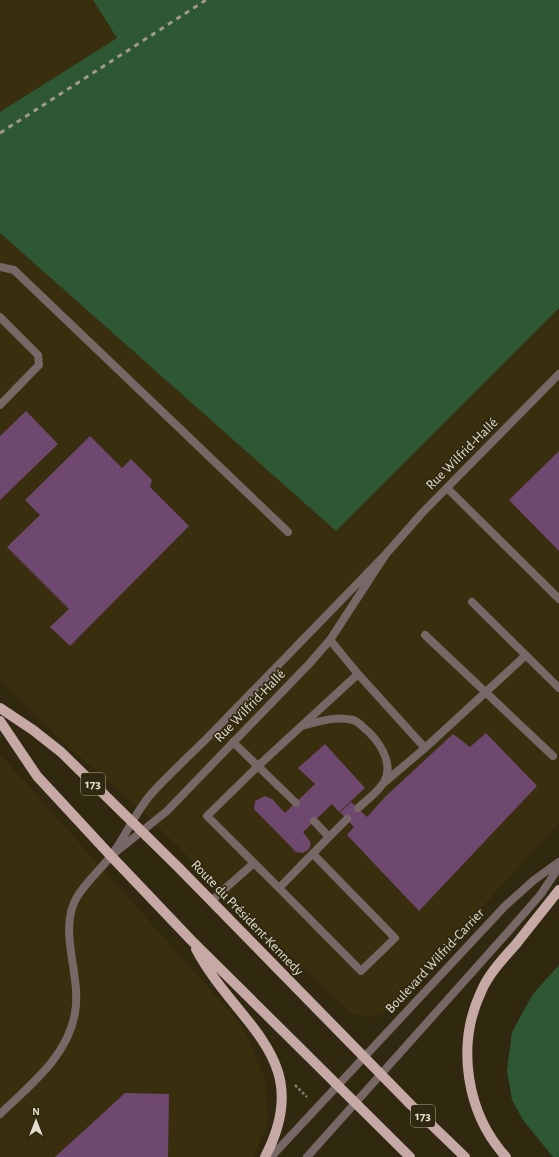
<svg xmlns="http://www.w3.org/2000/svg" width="559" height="1157" font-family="'Alegreya Sans',sans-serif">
	<rect width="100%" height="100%" fill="#30280f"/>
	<path fill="#392e0d" d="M0 0H93L117 38 0 112Z
		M0 233 336 531 559 308V823L387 1011 369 1017 351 1013 231 899 143 812 62 741 0 681Z
		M0 754 242 1025 265 1078 268 1122 254 1157H0Z"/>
	<path fill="#2d5833" d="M93 0H559V308L336 531 0 233V112L117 38Z
		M559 965V1157H553L523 1120 512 1100 507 1071 512 1032 533 994Z"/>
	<path fill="#6f4870" d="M26 411 58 444 0 500V436Z
		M90 436 122 468 131 459 152 480 150 487 189 526 70 646 50 627 69 609 7 547 40 515 25 500Z
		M559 451V551L509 500Z
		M486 733 537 786 419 911 347 835 354 827 340 812 351 802 367 817 386 796 453 734 470 747Z
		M325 744 365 788 339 812 332 804 303 832 311 843 309 849 303 853 296 852 254 809 255 801 265 796 272 799 285 813 315 784 298 768Z
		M125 1093 169 1094 168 1157H55Z"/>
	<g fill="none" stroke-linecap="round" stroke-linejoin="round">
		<path stroke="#857f6a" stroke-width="2.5" stroke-dasharray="3 2" stroke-linecap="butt" d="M295 1085 307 1097"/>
		<path stroke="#776867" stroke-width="8" d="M0 267 14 270 288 532
			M0 317 38 355 39 365 0 405
			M447 488 559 599
			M472 602 559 688
			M425 635 553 756
			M358 674 425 748 526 655
			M302 726C321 721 334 716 353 720 357 721 360 724 363 727 378 739 395 763 384 782 378 792 366 801 358 808
			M233 742 296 803
			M385 782 425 748
			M314 821 329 837 279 888 207 816 258 766 358 674 330 640
			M329 837 347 819
			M279 888 361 971 395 938 313 854
			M211 901 254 863"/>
		<path stroke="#776867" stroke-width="8" d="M386 554 423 512 559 374
			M0 1114C30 1085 68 1056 75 1013 82 976 57 930 77 897 86 882 100 870 111 856 126 836 135 812 152 793 172 771 196 750 217 728 274 670 330 612 386 554L330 640 309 664 167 811 111 856"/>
		<path stroke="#776867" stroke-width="8" d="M271 1157 505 906 534 880 559 862
			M307 1157 508 932 541 894 559 867"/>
		<path stroke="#c6a8a5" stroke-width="10" d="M0 708 33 730 61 752 179 868 411 1105 465 1157
			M0 721 37 776 111 856 191 940 410 1157
			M196 949C236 1025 317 1058 265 1157
			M506 1157C466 1113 456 1045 481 992 489 973 504 958 517 943 531 925 545 908 559 890"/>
		<path stroke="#a19a88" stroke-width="3" stroke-dasharray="5 5" stroke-linecap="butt" d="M0 133 206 0"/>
	</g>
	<g text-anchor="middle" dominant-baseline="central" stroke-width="3.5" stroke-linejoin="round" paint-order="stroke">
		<g fill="#30280f" stroke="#ada795" stroke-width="1">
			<rect x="81" y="773" width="24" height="22" rx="3"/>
			<rect x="411" y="1105" width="24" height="22" rx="3"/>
		</g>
		<g font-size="13" font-weight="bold" fill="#e2ddce">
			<text x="93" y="784">173</text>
			<text x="423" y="1116">173</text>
		</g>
		<g font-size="14" fill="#e2ddce" stroke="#30280f">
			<text transform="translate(462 454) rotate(-45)">Rue Wilfrid-Hallé</text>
			<text transform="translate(250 706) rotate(-46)">Rue Wilfrid-Hallé</text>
			<text transform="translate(247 918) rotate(46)">Route du Président-Kennedy</text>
			<text transform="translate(435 961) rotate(-47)">Boulevard Wilfrid-Carrier</text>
		</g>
	</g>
	<g transform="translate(36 1121)" stroke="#30280f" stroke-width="3" paint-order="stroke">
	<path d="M0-3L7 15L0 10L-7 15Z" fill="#e2ddce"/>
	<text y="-6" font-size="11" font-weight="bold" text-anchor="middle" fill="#e2ddce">N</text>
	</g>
</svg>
